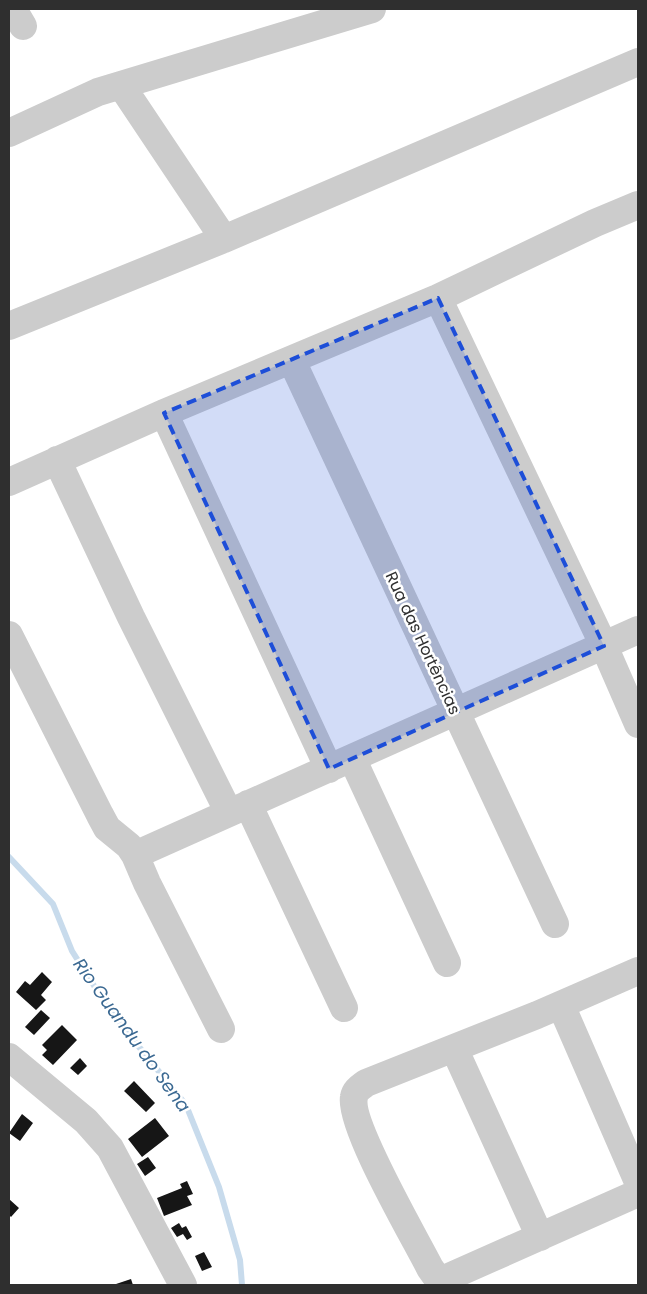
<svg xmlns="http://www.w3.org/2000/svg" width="647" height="1294" font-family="Poppins,sans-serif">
	<rect width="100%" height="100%" fill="#fff"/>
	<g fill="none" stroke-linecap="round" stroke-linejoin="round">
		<path stroke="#c8dbec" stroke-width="6" d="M9 857 53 904 72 951 110 1011 186 1105 219 1187 240 1260 242 1285"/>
	</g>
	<path fill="#161616" d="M42 972 52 982 41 995 46 1000 36 1010 16 992 25 981 30 985Z
		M41 1010 50 1018 34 1035 25 1027Z
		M62 1025 77 1040 53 1065 42 1055 47 1050 42 1045Z
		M80 1058 87 1066 78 1075 70 1068Z
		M134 1081 155 1103 146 1112 124 1091Z
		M22 1114 33 1123 20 1141 9 1133Z
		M155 1118 169 1136 142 1157 128 1139Z
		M148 1157 156 1168 145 1176 137 1164Z
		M187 1181 193 1194 187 1196 192 1205 164 1216 157 1198 182 1188 180 1184Z
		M9 1199 19 1208 11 1217 9 1215Z
		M179 1223 182 1228 186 1226 192 1237 187 1240 183 1234 177 1237 171 1228Z
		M204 1252 212 1267 202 1271 195 1256Z
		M131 1279 133 1285H113Z"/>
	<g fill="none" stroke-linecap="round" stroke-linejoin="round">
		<path stroke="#ccc" stroke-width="28" d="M13 9 23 26
			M121 85 224 239
			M9 133 98 92 372 9
			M438 298 604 646 638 724
			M9 326 224 239 638 62
			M292 361 555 924
			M164 413 329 769
			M57 460 131 617 229 813
			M9 482 164 413 438 298 595 223 638 205
			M9 635 100 815 107 828 129 846 135 855 147 883 221 1029
			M352 758 447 963
			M248 804 344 1008
			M135 855 638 630
			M638 971 537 1015 366 1083C361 1087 355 1090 354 1097 348 1124 415 1238 430 1268L435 1275 442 1280 638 1193
			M561 1005 638 1182
			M454 1048 540 1237
			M9 1057 86 1121 110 1148 183 1285"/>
	</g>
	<path fill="#1d4ed8" fill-opacity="0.2" stroke="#1d4ed8" stroke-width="4" stroke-dasharray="10 6" stroke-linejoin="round" d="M438 298 604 646 329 769 164 413Z"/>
	<g text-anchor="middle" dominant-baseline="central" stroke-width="5" stroke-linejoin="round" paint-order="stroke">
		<g font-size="16" fill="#2f2f2f" stroke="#fff">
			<text transform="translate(423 643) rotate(65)">Rua das Hortências</text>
		</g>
		<g font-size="18" font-style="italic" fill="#3b6992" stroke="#fff">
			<text transform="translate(132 1035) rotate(54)">Rio Guandu do Sena</text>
		</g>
	</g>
	<rect width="647" height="1294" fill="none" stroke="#2f2f2f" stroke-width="20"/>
</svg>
